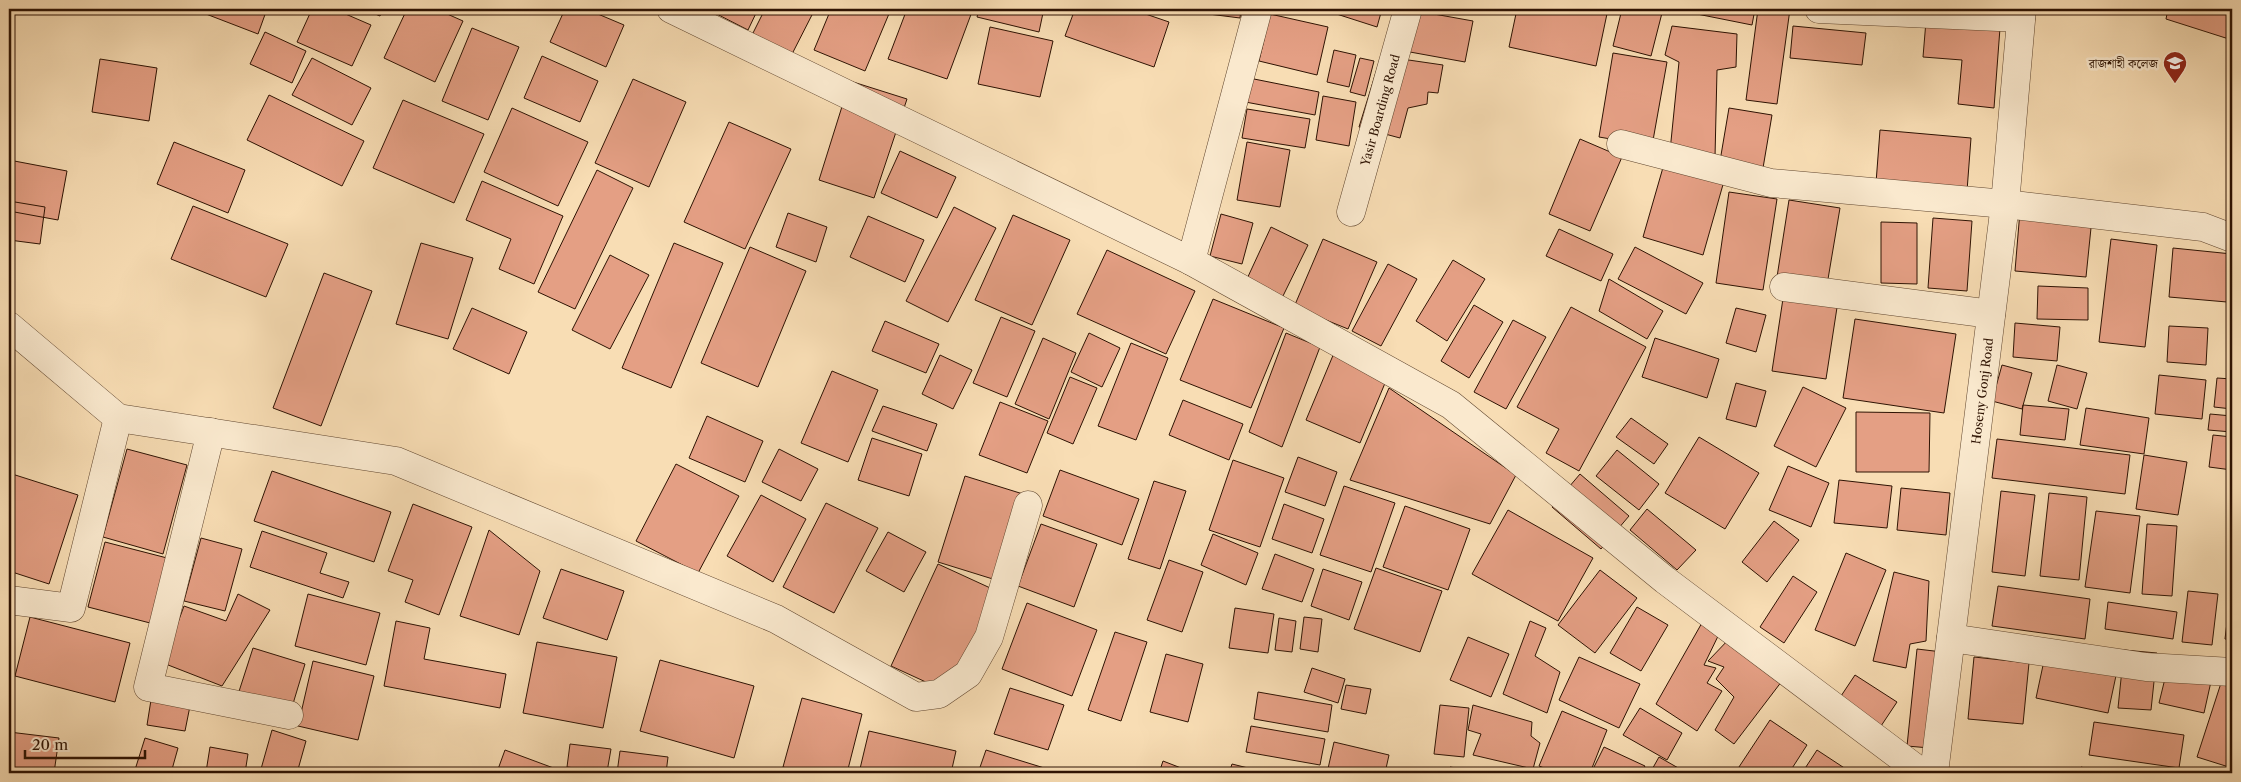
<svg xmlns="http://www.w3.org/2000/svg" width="2241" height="782" font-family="'Libre Caslon Text','Noto Serif Bengali',serif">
	<rect width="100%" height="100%" fill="#f8ddb4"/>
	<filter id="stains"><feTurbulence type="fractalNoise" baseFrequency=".004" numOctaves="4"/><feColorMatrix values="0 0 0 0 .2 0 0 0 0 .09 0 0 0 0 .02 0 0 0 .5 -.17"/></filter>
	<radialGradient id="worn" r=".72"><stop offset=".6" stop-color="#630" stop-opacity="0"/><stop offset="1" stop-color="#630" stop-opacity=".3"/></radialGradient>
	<path fill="#e49f84" stroke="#2e1303" d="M193 9H267L258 34Z
		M312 9H334L371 25 352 66 297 42Z
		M363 9H383L380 16Z
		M407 9H436L463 21 435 82 384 58Z
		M565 9H586L624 25 606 67 550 42Z
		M707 9H758L748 30Z
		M765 9H815L790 58 750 39Z
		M831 9H891L865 71 814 50Z
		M907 9H973L947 79 888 59Z
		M979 9H1025L1043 13 1039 32 977 17Z
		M1075 9H1131L1169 22 1154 67 1065 36Z
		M1185 9H1241L1240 18 1185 11Z
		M1321 9H1382L1377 27Z
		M1406 9 1473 21 1465 62 1388 48Z
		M1517 9H1608L1596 66 1509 47Z
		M1622 9H1646L1662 13 1651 56 1613 46Z
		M1693 9H1755L1752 25 1692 13Z
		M1758 9H1790L1777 104 1746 100Z
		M2168 9H2232V40L2166 19Z
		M1270 14 1328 27 1317 75 1259 61Z
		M1926 21 2000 28 1994 108 1958 104 1962 60 1923 57Z
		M1672 26 1737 34 1736 67 1717 70 1715 157 1670 151 1679 62 1665 55Z
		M1793 26 1866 33 1862 65 1790 58Z
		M990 27 1053 41 1040 97 978 84Z
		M472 28 519 47 488 120 442 101Z
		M265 32 306 51 292 83 250 64Z
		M1334 50 1356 55 1349 87 1327 82Z
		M1613 53 1667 62 1652 146 1599 137Z
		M542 56 598 81 580 122 524 98Z
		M1381 56 1443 65 1438 93 1428 92 1427 104 1408 108 1400 138 1359 127Z
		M312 58 371 88 352 125 292 95Z
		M1360 58 1374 61 1365 96 1350 92Z
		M100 59 157 68 149 121 92 112Z
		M1244 77 1319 92 1315 115 1240 101Z
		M633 79 686 102 649 187 595 163Z
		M850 81 907 99 874 198 819 180Z
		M9 84 13 85 9 122Z
		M269 95 364 141 342 186 247 140Z
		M1323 96 1356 102 1349 146 1316 140Z
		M403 100 484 134 454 203 373 168Z
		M512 108 588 142 558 206 484 172Z
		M1729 108 1772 115 1763 168 1720 161Z
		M1247 109 1310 119 1305 148 1242 138Z
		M729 122 791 149 745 249 684 222Z
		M1880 130 1971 138 1967 191 1876 183Z
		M1580 139 1622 157 1590 231 1549 214Z
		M174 142 245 170 228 213 157 184Z
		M1247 142 1290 150 1280 207 1237 200Z
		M900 151 956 177 937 218 881 193Z
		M9 160 67 171 58 220 9 211Z
		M1664 164 1724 181 1703 255 1643 237Z
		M597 170 633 188 575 309 538 292Z
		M482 181 563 216 534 284 499 269 511 239 466 220Z
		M1729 192 1777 199 1763 290 1716 283Z
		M1789 200 1840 208 1827 285 1777 277Z
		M9 201 45 207 40 244 9 240Z
		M193 206 288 244 266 297 171 259Z
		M954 207 996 228 948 322 906 301Z
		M2020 211 2092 218 2086 277 2015 271Z
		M788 213 827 227 816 262 776 247Z
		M1221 214 1253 223 1242 264 1210 256Z
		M1013 215 1070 240 1032 325 975 300Z
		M868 216 924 240 905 282 850 257Z
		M1933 218 1972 221 1967 291 1928 288Z
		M1881 222 1917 223V284L1881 283Z
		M1271 227 1308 245 1282 298 1246 281Z
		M1559 229 1613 254 1601 281 1546 256Z
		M1323 239 1377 262 1348 329 1294 307Z
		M2111 239 2157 245 2145 347 2099 342Z
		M421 243 473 258 448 339 396 324Z
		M674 243 723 263 671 388 622 368Z
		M750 247 806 271 758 387 701 363Z
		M1635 247 1703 283 1686 314 1618 279Z
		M2173 248 2232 254 2227 302 2169 297Z
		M1107 250 1195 291 1166 354 1077 314Z
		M610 255 649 275 610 349 572 330Z
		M1453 260 1485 279 1447 341 1416 321Z
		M1388 264 1417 279 1381 346 1352 331Z
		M324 273 372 291 321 426 273 408Z
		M1609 279 1663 311 1647 339 1599 311Z
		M2038 286 2088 288V320L2037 319Z
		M1784 292 1838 301 1826 379 1772 371Z
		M1213 299 1284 328 1251 408 1180 380Z
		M1474 305 1503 322 1469 378 1441 361Z
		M1571 307 1646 347 1579 471 1546 453 1559 429 1517 407Z
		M472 308 527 332 509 374 453 349Z
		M1736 308 1766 315 1756 352 1726 343Z
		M1001 317 1035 331 1007 397 973 383Z
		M1855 319 1956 334 1944 413 1843 398Z
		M1513 320 1546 337 1506 409 1474 392Z
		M885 321 939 344 926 373 872 351Z
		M2015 323 2060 327 2057 361 2013 357Z
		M2169 326 2208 328 2206 365 2167 362Z
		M1089 333 1120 348 1102 387 1071 372Z
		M1286 333 1320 347 1282 447 1249 432Z
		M1043 338 1076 353 1049 419 1015 404Z
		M1655 338 1719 359 1707 398 1642 377Z
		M1131 343 1168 358 1136 440 1098 426Z
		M1334 353 1388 376 1360 443 1306 420Z
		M940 355 972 370 953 409 922 394Z
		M2002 365 2032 373 2022 409 1992 401Z
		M2057 365 2087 373 2077 409 2048 401Z
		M832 371 878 390 848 462 801 443Z
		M2159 375 2206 380 2202 419 2155 414Z
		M1070 377 1097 388 1073 444 1047 433Z
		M2217 378 2232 379V409L2214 407Z
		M1736 383 1766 391 1756 427 1726 419Z
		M1803 387 1846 408 1816 467 1774 446Z
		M1389 388 1516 475 1490 524 1350 480Z
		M1183 400 1243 424 1229 460 1169 435Z
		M1000 402 1048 421 1027 473 979 455Z
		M2023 405 2069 409 2065 440 2020 435Z
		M883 406 937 424 927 451 872 431Z
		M2086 408 2149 418 2144 454 2080 445Z
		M1856 412 1930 413 1929 472H1856Z
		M2210 414 2232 416V432L2208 430Z
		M707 416 763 441 745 482 689 458Z
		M1631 418 1668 444 1654 464 1616 437Z
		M2213 435 2232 437V470L2209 467Z
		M1699 437 1759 473 1725 529 1665 493Z
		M872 438 922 454 909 496 858 480Z
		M1997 439 2130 455 2125 494 1992 478Z
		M127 449 187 465 163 554 103 537Z
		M779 449 818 469 801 501 762 482Z
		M1617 450 1659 484 1639 510 1596 476Z
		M2144 455 2187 462 2178 515 2136 509Z
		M1298 457 1337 472 1325 506 1285 492Z
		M1233 460 1284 478 1260 547 1209 530Z
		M676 464 739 496 698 573 636 541Z
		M1788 466 1829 483 1811 527 1769 510Z
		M1060 470 1139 499 1122 545 1043 516Z
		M272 471 391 512 374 562 254 521Z
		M9 473 78 495 49 584 9 571Z
		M1580 474 1629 516 1601 549 1552 507Z
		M965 476 1023 494 996 580 938 562Z
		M1839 480 1892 486 1887 528 1834 523Z
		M1154 481 1186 491 1160 569 1128 559Z
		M1344 486 1395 503 1371 572 1320 555Z
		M1901 488 1950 493 1946 535 1897 530Z
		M2001 491 2035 495 2025 576 1992 572Z
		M2049 493 2087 497 2079 580 2040 576Z
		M761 495 806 519 773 582 727 556Z
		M826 503 878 528 834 613 783 587Z
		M413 504 472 527 439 615 405 602 413 580 388 571Z
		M1284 504 1324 519 1312 553 1272 539Z
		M1405 506 1470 529 1448 590 1383 567Z
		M1647 509 1696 550 1677 570 1630 530Z
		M1508 510 1593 558 1558 621 1472 574Z
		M2096 511 2140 516 2130 593 2085 587Z
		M1774 521 1799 540 1767 582 1742 562Z
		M1041 524 1097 544 1074 607 1018 586Z
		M2147 524 2177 526 2172 596 2142 594Z
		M489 530 540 571 519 635 460 616Z
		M262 531 327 553 320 573 349 582 343 598 250 567Z
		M888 532 926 552 904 592 866 571Z
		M1213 534 1258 553 1246 585 1201 565Z
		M201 538 242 549 225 611 184 601Z
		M105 542 171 559 154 624 88 607Z
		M1846 553 1886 570 1855 646 1815 630Z
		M1275 554 1314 569 1302 602 1262 589Z
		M1169 560 1203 572 1182 632 1147 620Z
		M938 564 999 592 952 694 891 666Z
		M1376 568 1442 591 1420 652 1354 629Z
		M561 569 624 591 607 640 543 618Z
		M1323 569 1362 582 1349 620 1311 606Z
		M1600 570 1637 598 1595 653 1558 625Z
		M1894 572 1929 581 1926 641 1910 644 1906 668 1873 661Z
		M1793 576 1817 592 1784 643 1760 627Z
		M1998 586 2090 599 2085 639 1992 626Z
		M2231 589H2232V640L2225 639Z
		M2188 591 2218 594 2212 645 2182 642Z
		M238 594 270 610 222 686 163 663 184 606 226 621Z
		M308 594 380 613 366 665 295 646Z
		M2108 602 2177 612 2173 639 2105 629Z
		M1027 603 1097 630 1072 696 1002 669Z
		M1637 607 1668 625 1641 671 1610 653Z
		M1235 608 1274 614 1268 653 1229 648Z
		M30 617 130 643 115 702 15 676Z
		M1304 617 1322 619 1318 652 1300 649Z
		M1279 618 1296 621 1292 652 1275 650Z
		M396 621 430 628 424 659 506 674 500 708 384 686Z
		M1530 621 1546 628 1535 656 1560 672 1547 713 1503 694Z
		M1703 621 1721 630 1704 665 1716 668 1707 683 1722 691 1697 731 1656 704Z
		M1115 632 1147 642 1121 721 1088 710Z
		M1468 637 1509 654 1491 697 1450 680Z
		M1731 637 1782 681 1734 744 1715 730 1734 697 1716 679 1724 667 1708 661Z
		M537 642 617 657 603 728 523 713Z
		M253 648 305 664 286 727 233 710Z
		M1917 649 1951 653 1941 749 1907 746Z
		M2124 650 2157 653 2151 710 2118 708Z
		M1166 654 1203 664 1188 722 1150 712Z
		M2045 656 2117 671 2108 713 2036 698Z
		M1579 657 1640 684 1619 728 1559 700Z
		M1974 657 2029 663 2023 724 1968 719Z
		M2170 658 2214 668 2204 713 2159 703Z
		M660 660 754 686 734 758 640 731Z
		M313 661 374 676 358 740 298 726Z
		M1312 668 1345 679 1338 703 1304 692Z
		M1855 675 1897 702 1879 729 1837 702Z
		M2222 680 2232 683V768L2197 757Z
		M1346 685 1371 689 1366 714 1341 709Z
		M1010 688 1064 705 1048 750 994 734Z
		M1258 692 1332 705 1328 732 1254 719Z
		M802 698 862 714 847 773H808L783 767Z
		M151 700 190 706 185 731 147 725Z
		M1440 705 1469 708 1464 757 1434 754Z
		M1473 705 1532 722 1531 736 1540 743 1533 769 1473 755 1481 734 1468 730Z
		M1640 708 1682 733 1667 760 1623 735Z
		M1562 711 1607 730 1590 773H1557L1539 766Z
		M1770 720 1807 745 1789 773H1735Z
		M2094 722 2184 735 2179 768 2089 755Z
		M1251 726 1325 739 1320 765 1246 752Z
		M272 730 306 741 297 773H274L261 769Z
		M869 731 956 751 951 773H859Z
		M9 732 59 738 54 773H9Z
		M145 738 178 748 171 773H134Z
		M1334 742 1389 755 1385 773H1327Z
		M570 744 611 749 607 772 567 767Z
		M210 747 248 754 245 773 206 772Z
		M1604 747 1645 766 1641 773H1591Z
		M505 750 567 773H500L497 772Z
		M986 750 1054 771V773H978Z
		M1817 750 1852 773H1802Z
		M620 751 668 757 666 773H617Z
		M1659 757 1687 773H1650Z
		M1163 761 1194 773H1159Z
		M1232 764 1268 773H1229Z
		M1450 767 1486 773H1449Z
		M2081 767 2104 773H2080Z"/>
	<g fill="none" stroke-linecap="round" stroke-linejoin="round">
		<g stroke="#60462f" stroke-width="29">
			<g id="minor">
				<path d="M671 9 1191 261 1451 405 1665 580 1922 773"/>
				<path d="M1819 9 2021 18"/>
				<path d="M1621 144 1771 183 2005 204 2203 227 2232 238"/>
				<path id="s1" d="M1351 212 1408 9"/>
				<path d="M1191 261 1258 9"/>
				<path d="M1784 287 1991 314"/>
				<path d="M9 326 118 418 396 461 776 619 916 697 939 694 968 674 989 637 1028 505"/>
				<path d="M211 432 148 687 289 715"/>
				<path d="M9 600 71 608 118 418"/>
				<path d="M1951 638 2146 667 2232 672"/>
				<path id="s2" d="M1934 773 2005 204 2022 9"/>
			</g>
		</g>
		<use href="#minor" stroke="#fae9ce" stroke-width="28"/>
	</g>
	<defs>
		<g id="university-pin" transform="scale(1.25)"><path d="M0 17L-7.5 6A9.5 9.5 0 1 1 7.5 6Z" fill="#8f2418" stroke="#fae9ce"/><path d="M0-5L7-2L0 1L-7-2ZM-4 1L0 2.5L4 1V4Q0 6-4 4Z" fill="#fff"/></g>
	</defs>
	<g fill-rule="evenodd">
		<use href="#university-pin" x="2175" y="63"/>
	</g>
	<g text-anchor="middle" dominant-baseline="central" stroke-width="5" stroke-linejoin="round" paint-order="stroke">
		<g font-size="12" fill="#2e1303" stroke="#fae9ce" text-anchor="end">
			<text x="2158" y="63">রাজশাহী কলেজ</text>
		</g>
		<g font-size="12" fill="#2e1303" stroke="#fae9ce">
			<text stroke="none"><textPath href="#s1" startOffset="106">Yasir Boarding Road</textPath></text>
			<text stroke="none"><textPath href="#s2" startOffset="385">Hoseny Gonj Road</textPath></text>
		</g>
	</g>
	<rect width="2241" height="782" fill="none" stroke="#f8ddb4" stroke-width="30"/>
	<rect x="10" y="10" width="2221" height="762" fill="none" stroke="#2e1303" stroke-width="2.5"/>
	<rect x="15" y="15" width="2211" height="752" fill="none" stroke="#2e1303"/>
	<path d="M25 750v8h120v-8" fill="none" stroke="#2e1303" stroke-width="2.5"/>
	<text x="32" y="750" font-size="15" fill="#2e1303" stroke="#fae9ce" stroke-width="4" paint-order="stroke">20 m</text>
	<rect width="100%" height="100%" filter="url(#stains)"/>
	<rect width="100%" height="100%" fill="url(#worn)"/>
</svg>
